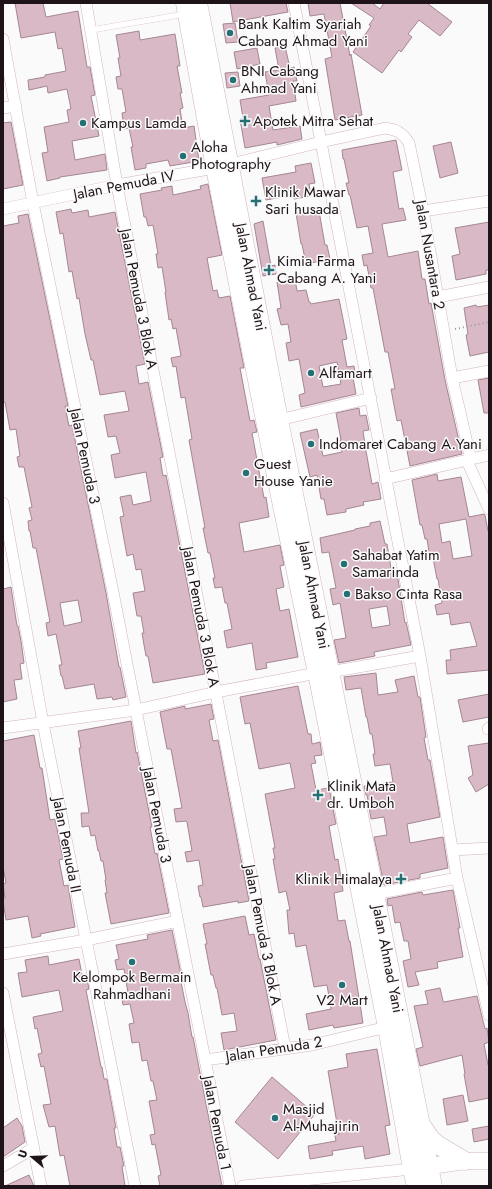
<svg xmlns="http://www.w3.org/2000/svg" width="492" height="1189" font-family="Jost,sans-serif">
	<rect width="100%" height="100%" fill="#fafafa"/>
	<path fill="#dab9c7" stroke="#a58693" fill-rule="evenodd" d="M15 3H43L46 17 78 11 87 67H90L95 95 91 96 99 136 72 141 75 160 105 154 107 170 60 177V178L47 181 42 153 48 152 44 127 69 122 67 110 71 109 67 89 48 93 47 86 29 90 28 80 45 77V75L66 71 62 48 58 49 55 32 21 38Z
		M230 3H286L288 12 233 22Z
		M308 3H340L350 56 351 54 362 115 335 120 325 59 332 57 324 14 310 16Z
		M351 3H372L380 9 384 3H427L452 22 440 36 419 20 408 34 412 37 401 52 399 50 382 73 353 52 371 26 369 25 374 18Z
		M235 23 238 42 226 43 223 24Z
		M139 31 140 40 175 34 180 66H177L182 93H180L183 108 180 109 183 128 194 126 199 161 170 166 168 160 146 164V168L135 170 131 147H133L129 128 124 129 122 113 126 112 122 89H118L116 77 121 76 118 58H120L116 35Z
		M285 46 290 68 294 67 297 81H293L296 101 269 106 273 130 300 126 302 139 277 145V142L245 148 240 119 243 118 240 100 269 95 265 72 279 70 275 48Z
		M257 48 260 64 237 69 234 52Z
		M238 72 240 86 227 88 225 73Z
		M11 122 23 185 3 189V123Z
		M396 140 402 170 393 172 399 209 403 208 406 220 382 224 388 257 418 251 422 279H425L429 304 431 303 445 380 462 454 410 466 401 420 397 421 391 389H395L388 352H385L373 288H371L367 265 364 266 362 255 373 253 368 226 357 228 350 195H349L346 183H349L344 159H343L342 150Z
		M451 142 458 173 440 178 433 146Z
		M311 163 315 183 309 184 311 196 294 199 293 195 266 200 262 178 296 172 295 166Z
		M208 184 222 255 207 258 213 291 217 290 219 298 230 296 244 368H240L250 421 254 420 257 432 252 433 264 498 266 497 269 517 239 523 244 552 280 545 284 565 280 566 284 587 276 589 280 611 289 609 298 657 266 663 267 668 256 670 252 643 227 648 224 631 232 629 227 603H225L222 587 215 588 213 578H215L210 553H208L203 528H205L189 440 192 439 185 397 181 398 176 366 173 367 171 358 181 356 176 328 173 329 171 319 169 320 165 292H166L162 267 158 268 156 254H158L153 225 148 226 146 217H144L140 194 162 190 161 188 172 186 173 195 201 189 200 186Z
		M71 209 72 213 88 210 89 217 115 212 145 364 136 366 139 384 148 382 163 457 160 458 163 476 166 475 205 674 153 683 148 656H146L144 645 142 633H144L141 616H137L133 593 145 591 141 569 136 570 133 554 127 556 120 517 124 516 120 497 131 495 133 505 151 501 146 472 115 478 111 455 120 453 116 436 108 437 104 415 129 411 125 391 100 395 93 360H91L85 334 79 298 77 299 72 271 69 272 63 233 60 234 56 212Z
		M314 209V212L319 211 325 245H327L330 259 306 264 302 244H301L296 213Z
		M28 214 68 406H65L69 426 72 425 106 593 119 667H120L126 697 113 700 112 697 97 699 94 684 65 689 62 676H61L59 665H62L56 634 48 636 46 623 50 622 36 548H33L30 531H29L28 521 32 520 29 508 32 507 24 467H19L17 457 20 456 16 429 10 430 5 402H3V226L19 223 18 216ZM78 600 82 622 64 626 60 603Z
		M263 221 271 266 275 265 276 274 263 276 254 224Z
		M489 222V270H486V274L456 280 452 256 460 254 455 228Z
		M295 279 297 291 306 290 309 302H310L311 304 339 299 347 339 342 340 347 367 354 366 356 378H353L356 394 301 407 299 395 305 393 299 359 289 361 286 343 291 342 288 324 281 325 277 309 281 308 277 282ZM337 362 341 384 323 387 319 366Z
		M476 305 477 307 489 305V352L470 356 466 335 468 334 464 308Z
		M489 378V413H484L478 380Z
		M359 408 360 416 366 415 369 430 363 431 366 451 372 484 378 482 381 499 363 502 364 505 346 509V512L327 515 324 499H321L317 475 310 477 300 433 317 429 323 456 342 452 340 440H341L336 413Z
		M437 474 438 481 461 477 469 517 484 514 485 515 488 531H489V670L447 674 446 660H451L450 650 477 646 470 622 451 625 449 613 437 615 435 605 442 603 438 579H437L433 558H430L427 539H425L422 525H420L412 480ZM466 519 472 556 453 559 450 541 442 543 439 524Z
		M380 521 385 544H387L392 574 397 573 405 623 406 622 411 645 374 652 375 656 339 663 334 640 346 638 340 603 333 605 330 589 336 588 329 552 322 553 320 538 355 530V529L370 526V523ZM387 606 390 625 372 628 369 609Z
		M11 587 17 626H18L21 641 24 663 20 664 22 679 14 680 17 699 3 702V589Z
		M376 673 378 695 398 692 395 680 414 676 418 697H420L426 737 424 738 428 760H430L440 817 407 824 410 843 443 837 448 868 420 874V878L384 885 374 837 387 835 384 817 371 819 367 795H366L364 786 393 782 390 764 375 766 373 754H375L372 734H370L367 717H366L361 688 346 690 344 677Z
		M298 686 308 734H311L312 744 320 742 322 755 314 756 316 763 311 764 316 790 329 788 336 824 329 826 335 860 338 859 343 891 334 893 338 921 345 920 349 941H350L363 1023 334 1028 333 1025 309 1030 306 1014 331 1009 327 985 314 987 306 945 296 947 294 933 289 934 287 910H290L286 891 279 893 273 859H275L273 848H275L265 794 295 788 290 763 259 769 250 723 245 724 240 697Z
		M489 694V717L463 722 458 700Z
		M211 704 214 719 209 720 213 741 218 740 249 901 238 903V901L203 907 201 897H200L198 886 203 885 199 860 187 862 185 852 192 851 187 822 186 821 176 822 174 809 182 808 171 749H167L160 712 185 706V709Z
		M131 721 136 753 137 752 152 827H150L155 854 157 853 169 913 111 924 105 893H107L105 880H106L103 861H101L99 851H98L95 835 91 836 89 826 82 827 81 813H89L79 748H81L78 731Z
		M34 735 40 768H42L50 820 55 819 63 859 59 860 64 886 68 885 75 927 40 934 41 936 32 938 28 916 6 920 3 901V899L5 898 3 884 6 883 3 867V741Z
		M489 743V784L476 792 468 778 473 775 468 746Z
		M453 890 460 928H458L463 957 437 962 438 968 415 972 419 985 408 987 403 961 411 959 408 941H404L400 922 395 923 392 905 388 906 387 899 422 892 423 895Z
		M245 916 249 935 254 934 259 959H260L276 1040 224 1050 221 1033 237 1031 234 1013 222 1015 217 988H216L213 975H211L205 944H207L203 924Z
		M172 930 180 969 181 982 185 1002 188 1013 192 1037H193L222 1186H160L158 1176 161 1175 155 1144 152 1145 150 1135 155 1134 149 1101 157 1100 153 1081H151L147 1060 142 1061 139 1042 132 1043 129 1024 134 1023 130 1004 123 1005 121 994 128 993 124 969 117 970 115 960 119 959 116 945 148 939 147 935Z
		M48 956 49 965 79 959 82 975 86 974 89 989 86 990 101 1067H102L104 1079H107L116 1128H114L117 1147H120L124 1166H122L125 1186H70L64 1155 60 1156 55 1126 49 1127 43 1105 51 1104 44 1066 41 1067 38 1054 42 1053 37 1028 35 1029 33 1017 63 1011 59 990 22 997 18 973 27 972 25 960Z
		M440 988 443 1001 444 1002 477 996 485 1029 487 1028 489 1042 484 1044 488 1065H489V1098L469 1102 464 1074H465L462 1055 420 1066 416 1049 423 1047 414 1006 428 1004 425 991Z
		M377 1049 390 1125 385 1126 390 1154 365 1159 363 1146 332 1151 333 1155 310 1159 308 1146 336 1141 334 1131 339 1135 328 1071 348 1067 346 1054Z
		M272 1077 315 1114 278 1159 235 1122Z
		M463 1095 468 1121 447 1125 443 1099Z
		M17 1118 22 1126 25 1142 3 1157V1128Z
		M489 1126V1139L474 1142 472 1129Z
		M29 1175 34 1186H5Z"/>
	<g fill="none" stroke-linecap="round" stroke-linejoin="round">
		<g stroke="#d4b3c1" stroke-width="6">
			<path id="lane" d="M91 30 185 14"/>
		</g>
		<g stroke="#d4b3c1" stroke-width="12">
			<path id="street" d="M86 3 117 185 285 1048
				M294 3 321 142 385 128C397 130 402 132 409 143L423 211 452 378 471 460
				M3 39 33 203 113 592 136 710 230 1186
				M3 108 16 106
				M3 209 117 185 215 168 321 142 420 656 457 878 489 1015
				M423 211 489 201
				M438 297 489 287
				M452 378 489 371
				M279 420 371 398
				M467 461 489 509
				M385 479 489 455
				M3 503 43 723 135 1186
				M3 728 136 710 216 692 317 673 330 672 420 656
				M488 729 489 728
				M453 850 489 848
				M375 894 457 878
				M3 954 86 940 178 921
				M3 993 41 1186
				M205 1060 312 1045 387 1027
				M3 1166 34 1148
				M243 1186 412 1169"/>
		</g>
		<g stroke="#d4b3c1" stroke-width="17">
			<path id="secondary" d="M417 1168 465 1161H489"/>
		</g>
		<g stroke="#d4b3c1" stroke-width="19">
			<path id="primary" d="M185 3 215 168 280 496 317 673 387 1027 412 1169 416 1186
				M198 3 279 420 375 894 433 1186
				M422 1126 431 1139 438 1145 465 1161"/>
		</g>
		<path stroke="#9f9b9d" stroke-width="2" stroke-dasharray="1 3" stroke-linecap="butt" d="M455 329 489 322"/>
		<use href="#lane" stroke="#fff" stroke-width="5.5"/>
		<use href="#street" stroke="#fff" stroke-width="11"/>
		<use href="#secondary" stroke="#fff" stroke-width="16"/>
		<use href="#primary" stroke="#fff" stroke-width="18"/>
	</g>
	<g fill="#257075" stroke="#fafafa" stroke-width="1.5">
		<circle cx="230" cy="33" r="4"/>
		<circle cx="233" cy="80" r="4"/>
		<path d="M243 115h4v4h4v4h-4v4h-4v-4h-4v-4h4z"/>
		<circle cx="83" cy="123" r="4"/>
		<circle cx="183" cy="156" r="4"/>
		<path d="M254 195h4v4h4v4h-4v4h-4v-4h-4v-4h4z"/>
		<path d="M267 264h4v4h4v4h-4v4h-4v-4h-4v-4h4z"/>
		<circle cx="311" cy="373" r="4"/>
		<circle cx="311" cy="444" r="4"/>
		<circle cx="246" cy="473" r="4"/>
		<circle cx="344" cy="564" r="4"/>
		<circle cx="347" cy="594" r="4"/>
		<path d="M316 789h4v4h4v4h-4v4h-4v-4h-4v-4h4z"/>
		<path d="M399 873h4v4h4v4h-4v4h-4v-4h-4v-4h4z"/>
		<circle cx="132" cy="962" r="4"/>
		<circle cx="342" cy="985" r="4"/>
		<circle cx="275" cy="1118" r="4"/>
	</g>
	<g text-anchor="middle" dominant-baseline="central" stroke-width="3" stroke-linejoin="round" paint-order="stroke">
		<g font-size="15" fill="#1e1318" stroke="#fafafa" text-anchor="start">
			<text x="238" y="24">Bank Kaltim Syariah<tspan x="238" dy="17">Cabang Ahmad Yani</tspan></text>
			<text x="241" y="71">BNI Cabang<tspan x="241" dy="17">Ahmad Yani</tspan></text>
			<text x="253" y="121">Apotek Mitra Sehat</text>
			<text x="91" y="123">Kampus Lamda</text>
			<text x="191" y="147">Aloha<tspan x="191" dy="17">Photography</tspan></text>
			<text x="265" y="192">Klinik Mawar<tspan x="265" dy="17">Sari husada</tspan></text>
			<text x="277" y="261">Kimia Farma<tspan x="277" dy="17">Cabang A. Yani</tspan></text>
			<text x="319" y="373">Alfamart</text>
			<text x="319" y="444">Indomaret Cabang A.Yani</text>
			<text x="254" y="464">Guest<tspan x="254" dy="17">House Yanie</tspan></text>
			<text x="352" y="555">Sahabat Yatim<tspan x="352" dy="17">Samarinda</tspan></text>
			<text x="355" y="594">Bakso Cinta Rasa</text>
			<text x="327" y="786">Klinik Mata<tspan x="327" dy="17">dr. Umboh</tspan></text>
			<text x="392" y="879" text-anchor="end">Klinik Himalaya</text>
			<text x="132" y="977" text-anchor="middle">Kelompok Bermain<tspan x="132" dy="17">Rahmadhani</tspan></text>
			<text x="342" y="1000" text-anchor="middle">V2 Mart</text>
			<text x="283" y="1109">Masjid<tspan x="283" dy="17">Al-Muhajirin</tspan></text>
		</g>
		<g font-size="15" fill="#1e1318" stroke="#fafafa">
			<text transform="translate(124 185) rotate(-11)">Jalan Pemuda IV</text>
			<text transform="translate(430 255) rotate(80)">Jalan Nusantara 2</text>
			<text transform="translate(251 277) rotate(79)">Jalan Ahmad Yani</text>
			<text transform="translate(139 299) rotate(79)">Jalan Pemuda 3 Blok A</text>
			<text transform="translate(85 456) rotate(78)">Jalan Pemuda 3</text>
			<text transform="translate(314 595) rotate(79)">Jalan Ahmad Yani</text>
			<text transform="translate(201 617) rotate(79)">Jalan Pemuda 3 Blok A</text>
			<text transform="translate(157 815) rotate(79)">Jalan Pemuda 3</text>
			<text transform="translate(67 845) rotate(79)">Jalan Pemuda II</text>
			<text transform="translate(263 935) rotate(79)">Jalan Pemuda 3 Blok A</text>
			<text transform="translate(388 959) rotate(79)">Jalan Ahmad Yani</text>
			<text transform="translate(274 1049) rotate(-9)">Jalan Pemuda 2</text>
			<text transform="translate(217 1123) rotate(79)">Jalan Pemuda 1</text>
		</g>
	</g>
	<rect width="492" height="1189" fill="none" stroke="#1e1318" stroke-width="8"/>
	<g transform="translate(32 1157) rotate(289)" stroke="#fafafa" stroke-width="3" paint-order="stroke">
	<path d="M0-3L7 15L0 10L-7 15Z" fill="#1e1318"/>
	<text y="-6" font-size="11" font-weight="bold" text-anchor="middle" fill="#1e1318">U</text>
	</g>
</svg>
